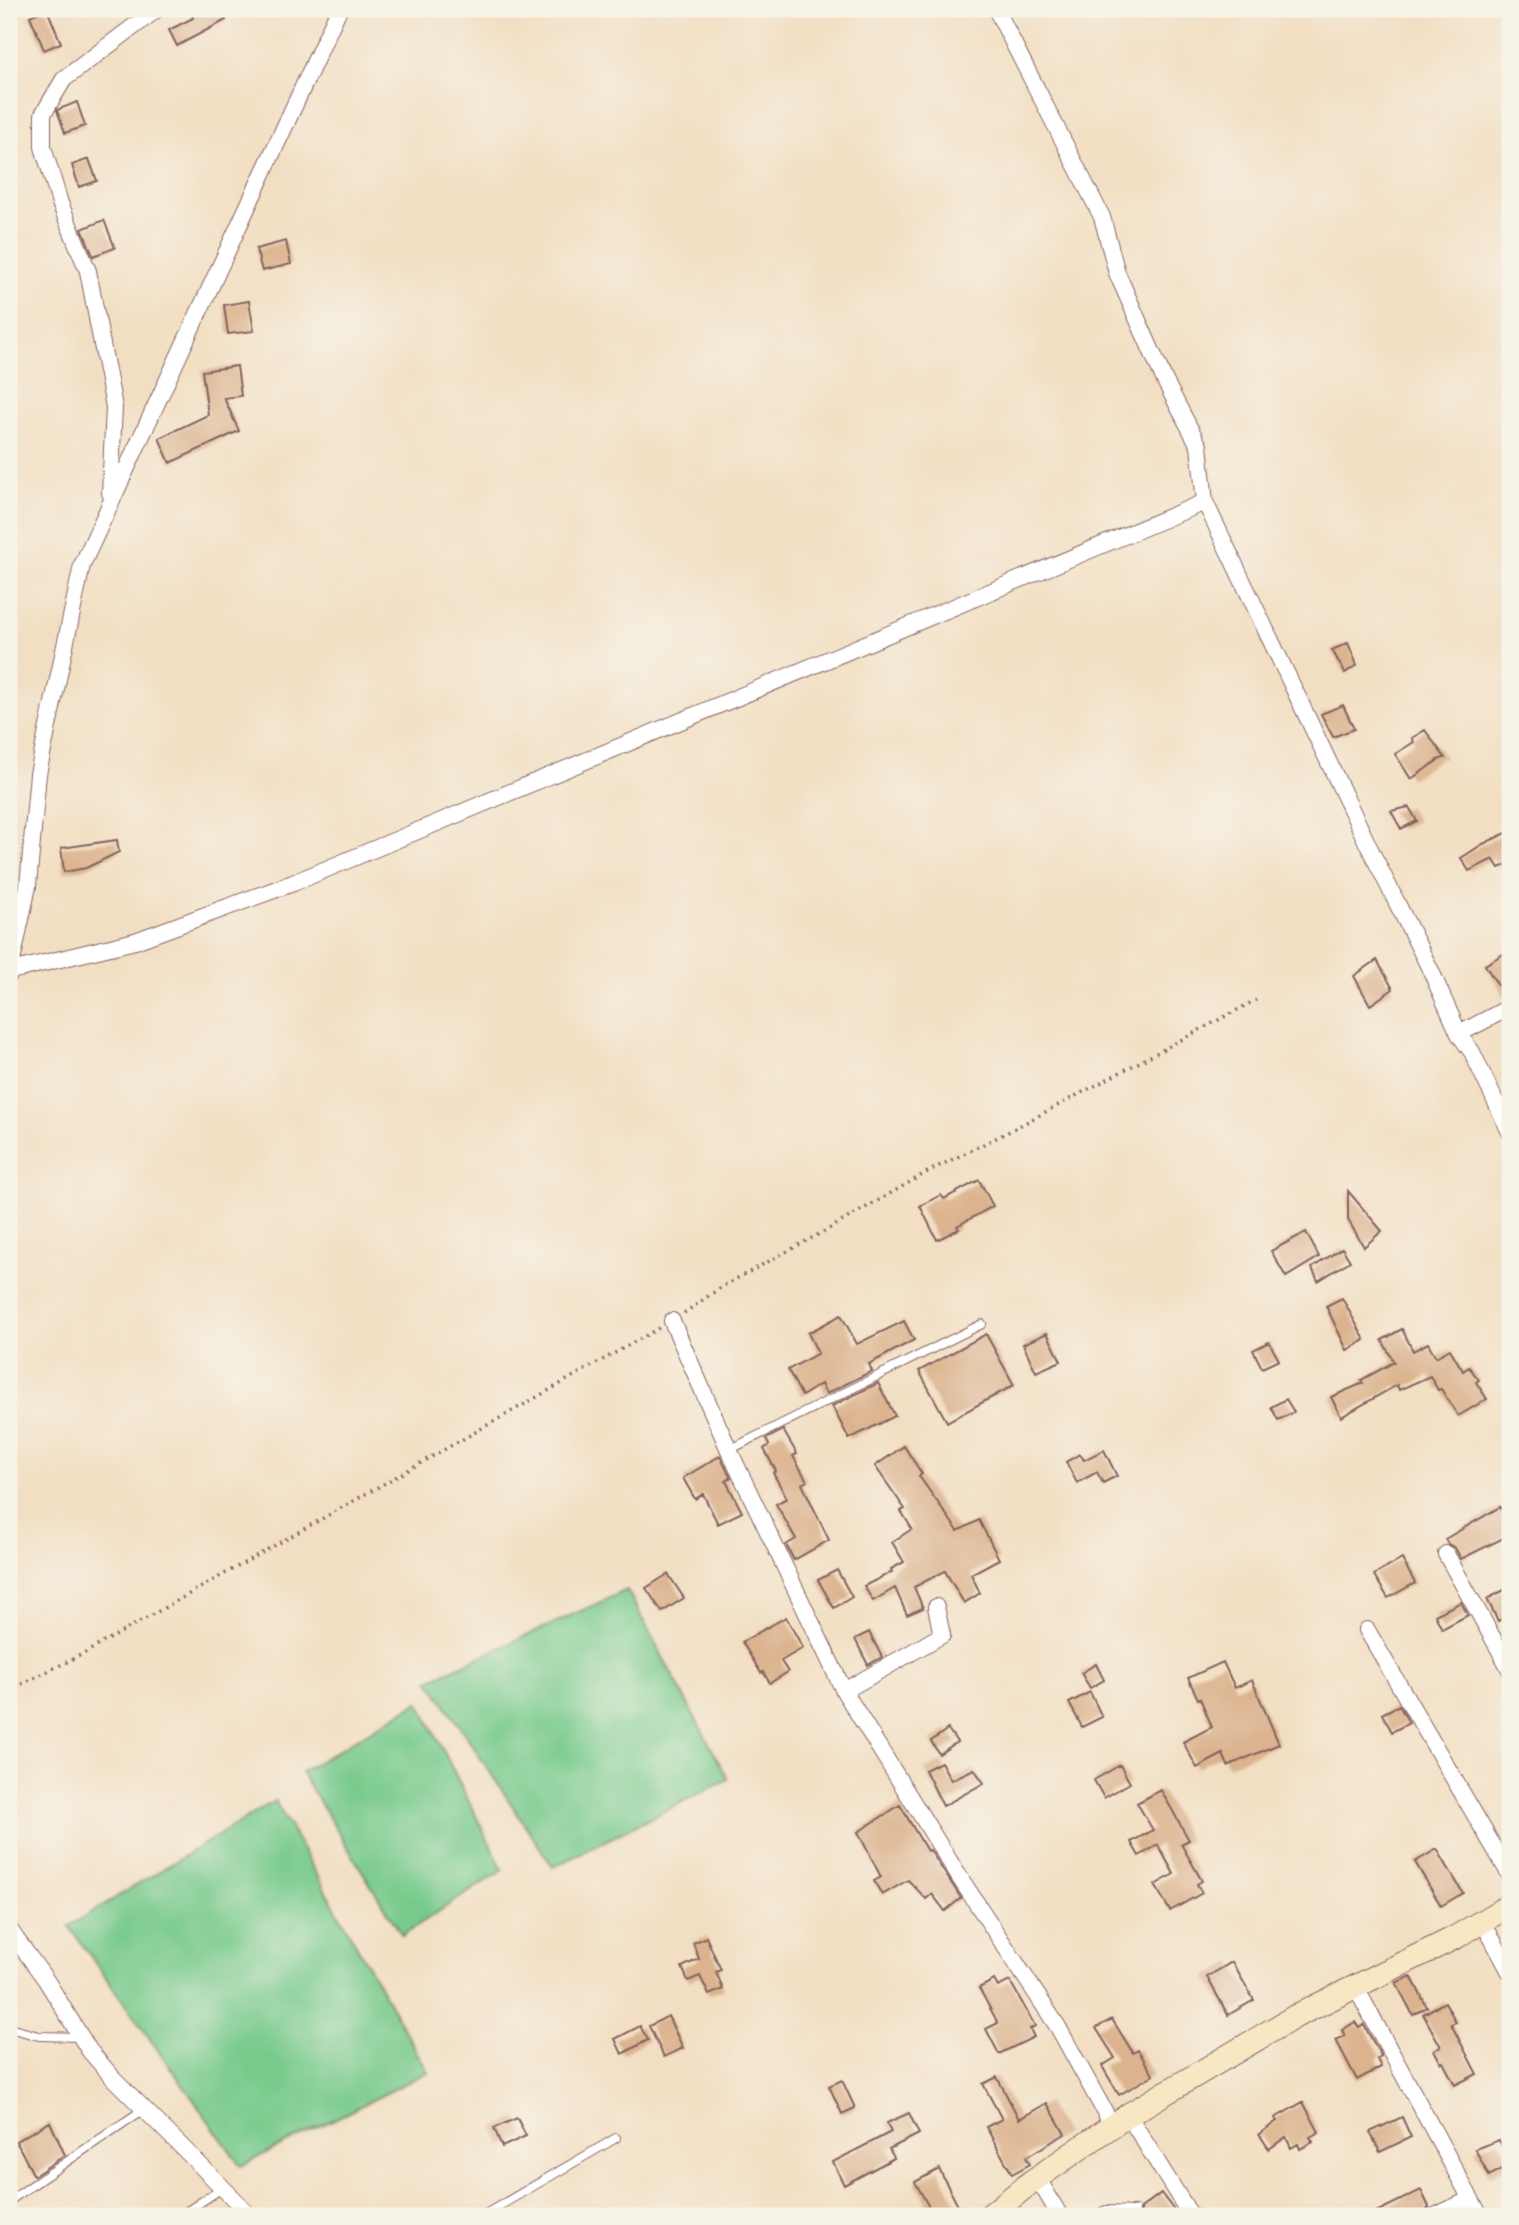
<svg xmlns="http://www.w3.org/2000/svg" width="1519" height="2225" font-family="Caveat,sans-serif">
	<rect width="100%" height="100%" fill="#f7f3e8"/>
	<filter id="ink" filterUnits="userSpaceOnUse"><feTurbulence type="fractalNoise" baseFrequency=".0143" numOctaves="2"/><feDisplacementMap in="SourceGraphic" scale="14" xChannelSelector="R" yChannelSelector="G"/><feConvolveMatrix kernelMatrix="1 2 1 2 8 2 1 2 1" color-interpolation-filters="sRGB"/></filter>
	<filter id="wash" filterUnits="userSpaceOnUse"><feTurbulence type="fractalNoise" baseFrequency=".00686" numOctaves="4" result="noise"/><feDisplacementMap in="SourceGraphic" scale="28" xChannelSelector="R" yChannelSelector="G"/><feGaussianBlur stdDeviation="1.57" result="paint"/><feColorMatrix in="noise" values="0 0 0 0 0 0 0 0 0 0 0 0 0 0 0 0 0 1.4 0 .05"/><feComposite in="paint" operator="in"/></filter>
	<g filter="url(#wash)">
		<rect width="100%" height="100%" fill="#f2dfc3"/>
		<path fill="#78ca8c" stroke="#61745c" stroke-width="2" d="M627 1590 728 1779 553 1867 429 1680Z
			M419 1702 503 1870 402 1935 301 1772Z
			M275 1801 428 2072 241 2166 69 1926Z"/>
		<g id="blocks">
			<path fill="#dbb38e" d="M47 9 61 43 44 50 30 16Z
				M200 9H221L226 20 177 46 169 30 193 18 191 13Z
				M77 102 85 126 65 133 57 110Z
				M89 159 97 181 79 187 72 165Z
				M104 220 115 248 93 256 82 229Z
				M286 241 291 264 262 271 256 249Z
				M249 301 254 331 228 334 224 305Z
				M237 366 241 396 224 398 239 431 170 463 159 438 208 415 202 371Z
				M1348 643 1357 665 1345 673 1332 650Z
				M1343 705 1354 729 1333 737 1321 714Z
				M1425 730 1445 758 1437 760V761L1411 779 1395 754 1414 742 1412 738Z
				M1409 807 1417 821 1401 829 1391 811Z
				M1506 833 1510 841V863L1499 868 1493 859 1469 871 1461 858 1483 844Z
				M117 840 119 852 86 868 64 872 61 848Z
				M1510 950V997L1506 998 1485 965Z
				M1377 960 1393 989 1370 1005 1354 976Z
				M979 1180 993 1206 957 1226 959 1229 937 1240 920 1206 941 1195 944 1199Z
				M1348 1191 1382 1231 1364 1247 1348 1220Z
				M1306 1232 1319 1257 1286 1277 1271 1251Z
				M1342 1248 1350 1261 1318 1281 1312 1268Z
				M1342 1298 1365 1340 1347 1350 1326 1306Z
				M841 1315 857 1344 904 1321 914 1340 869 1364 872 1371 826 1394 821 1384 802 1396 788 1370 818 1353 808 1333Z
				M1402 1329 1413 1351 1428 1343 1436 1357 1450 1349 1463 1371 1469 1367 1479 1380 1476 1382 1487 1399 1458 1416 1441 1389 1438 1390 1430 1376 1399 1390 1397 1385 1341 1417 1331 1397 1363 1383 1361 1380 1394 1362 1382 1340Z
				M1047 1333 1061 1361 1036 1372 1023 1344Z
				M986 1334 1014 1385 947 1422 919 1371Z
				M1269 1342 1279 1360 1262 1368 1253 1350Z
				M878 1383 895 1416 849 1439 832 1406Z
				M1286 1399 1294 1412 1278 1420 1271 1407Z
				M783 1430 797 1454 793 1456 807 1481 802 1484 829 1540 794 1560 786 1545 796 1539 776 1504 787 1498 773 1473 776 1471 764 1449 769 1445 766 1439Z
				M904 1446 922 1474 919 1476 958 1531 979 1520 999 1559 971 1574 980 1593 964 1603 945 1571 914 1587 923 1608 907 1615 895 1588 873 1601 864 1586 892 1572 891 1569 904 1562 892 1542 912 1529 901 1511 905 1509 875 1466Z
				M1104 1450 1117 1476 1103 1483 1097 1472 1077 1483 1066 1462 1080 1454 1084 1460Z
				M720 1456 731 1478 726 1481 742 1512 718 1524 703 1494 695 1499 683 1478Z
				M1500 1507 1510 1525V1535L1461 1559 1455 1548 1448 1544 1445 1539Z
				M1402 1559 1415 1583 1388 1598 1374 1575Z
				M837 1570 852 1597 834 1608 818 1580Z
				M668 1574 684 1598 662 1612 646 1588Z
				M1510 1587V1614L1498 1621 1487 1599Z
				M1461 1602 1468 1615 1442 1629 1435 1615Z
				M786 1617 803 1648 781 1661 788 1672 770 1683 763 1672 761 1673 742 1642Z
				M869 1632 882 1657 868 1665 855 1639Z
				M1223 1662 1235 1688 1252 1680 1279 1744 1228 1766 1223 1754 1197 1768 1183 1742 1212 1727 1200 1698 1198 1699 1188 1678Z
				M1096 1664 1104 1680 1090 1688 1081 1673Z
				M1090 1692 1102 1717 1082 1727 1069 1703Z
				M1399 1705 1409 1723 1392 1732 1382 1714Z
				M948 1729 957 1742 939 1754 931 1741Z
				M941 1762 951 1780 974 1769 984 1783 943 1806 925 1770Z
				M1120 1765 1130 1783 1104 1798 1094 1780Z
				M1161 1790 1189 1840 1181 1844 1202 1881 1197 1884 1202 1893 1170 1911 1155 1885 1174 1874 1158 1845 1139 1856 1131 1842 1153 1830 1137 1803Z
				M900 1805 927 1851 930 1850 961 1898 945 1911 932 1894 926 1899 908 1880 882 1895 874 1881 881 1877 858 1832Z
				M1437 1849 1463 1893 1441 1906 1415 1862Z
				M706 1937 721 1970 716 1972 723 1989 709 1995 700 1976 688 1981 682 1967 699 1959 693 1943Z
				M1232 1962 1254 2000 1228 2015 1207 1977Z
				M1411 1976 1427 2007 1413 2015 1396 1983Z
				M994 1980 998 1987 1010 1981 1035 2026 1030 2029 1034 2037 999 2054 986 2029 998 2023 979 1988Z
				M1445 2002 1456 2022 1451 2024 1477 2074 1455 2085 1443 2062 1441 2063 1434 2050 1441 2047 1423 2014Z
				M668 2016 683 2048 664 2057 649 2026Z
				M1112 2019 1133 2053 1138 2050 1153 2075 1119 2095 1102 2066 1115 2058 1096 2028Z
				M1355 2022 1359 2028 1364 2025 1381 2056 1377 2059 1381 2067 1357 2080 1336 2040 1345 2036 1342 2030Z
				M640 2026 648 2040 622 2054 615 2039Z
				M997 2077 1019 2119 1047 2103 1065 2134 1026 2157 1030 2164 1012 2174 986 2127 1002 2119 983 2084Z
				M842 2080 855 2108 842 2114 829 2086Z
				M1303 2102 1319 2132 1310 2137 1313 2142 1300 2149 1298 2144 1291 2148 1286 2137 1269 2149 1259 2134 1277 2121 1275 2118Z
				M909 2113 919 2134 889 2149 894 2158 844 2185 833 2162 891 2132 887 2123Z
				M1402 2117 1411 2137 1380 2152 1370 2132Z
				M517 2118 526 2136 502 2147 494 2128Z
				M50 2122 65 2155 34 2176 16 2141Z
				M1499 2140 1505 2151 1510 2150V2165L1489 2176 1475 2149Z
				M939 2169 960 2210 948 2216H934L915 2182Z
				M1421 2190 1429 2207 1425 2213 1419 2216H1368Z
				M1161 2193 1178 2216H1139L1141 2212V2208Z"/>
		</g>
	</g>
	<g filter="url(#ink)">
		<use href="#blocks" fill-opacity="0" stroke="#856260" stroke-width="2"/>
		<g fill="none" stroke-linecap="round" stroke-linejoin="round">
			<g stroke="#856260" stroke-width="10">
				<path id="lane" d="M729 1450 982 1324
					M9 2028 39 2036 81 2037
					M9 2201 144 2109
					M180 2216 222 2188
					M482 2216 616 2138
					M1095 2216 1106 2210 1135 2211"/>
			</g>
			<g stroke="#856260" stroke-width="18">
				<path id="street" d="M996 9 1102 217 1117 273 1165 381 1199 446 1205 502 1370 849 1431 971 1459 1034 1472 1052 1510 1132
					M110 493 114 407 88 271 60 203 43 147V114L64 79 157 9
					M11 971 135 941 293 883 1205 502
					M9 975 28 886 38 774 82 565 339 9
					M1459 1034 1510 1007
					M672 1321 729 1450 844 1691 960 1878 1058 2027 1112 2125
					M1446 1554 1510 1669
					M1367 1630 1510 1875
					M844 1691 942 1635 936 1607
					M1483 1922 1510 1972
					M9 1929 46 1980 89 2050 113 2078 238 2203 248 2216
					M1355 1986 1480 2216
					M1128 2115 1191 2216
					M1037 2177 1060 2216
					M1435 2216 1471 2199"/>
			</g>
			<g stroke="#856260" stroke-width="25">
				<path id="secondary" d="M989 2216 1031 2182 1128 2115 1296 2016 1456 1937 1510 1905"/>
			</g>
			<path stroke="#856260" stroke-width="3.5" stroke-dasharray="2 5" stroke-linecap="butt" d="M684 1313 723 1286 834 1226 929 1171 1004 1134 1256 1000
				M9 1690 83 1654 659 1328"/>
			<use href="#lane" stroke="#fff" stroke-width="8"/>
			<use href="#street" stroke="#fff" stroke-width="16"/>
			<use href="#secondary" stroke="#f8e7c3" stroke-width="23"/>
		</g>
	</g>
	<rect width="1519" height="2225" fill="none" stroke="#f7f3e8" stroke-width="35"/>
</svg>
